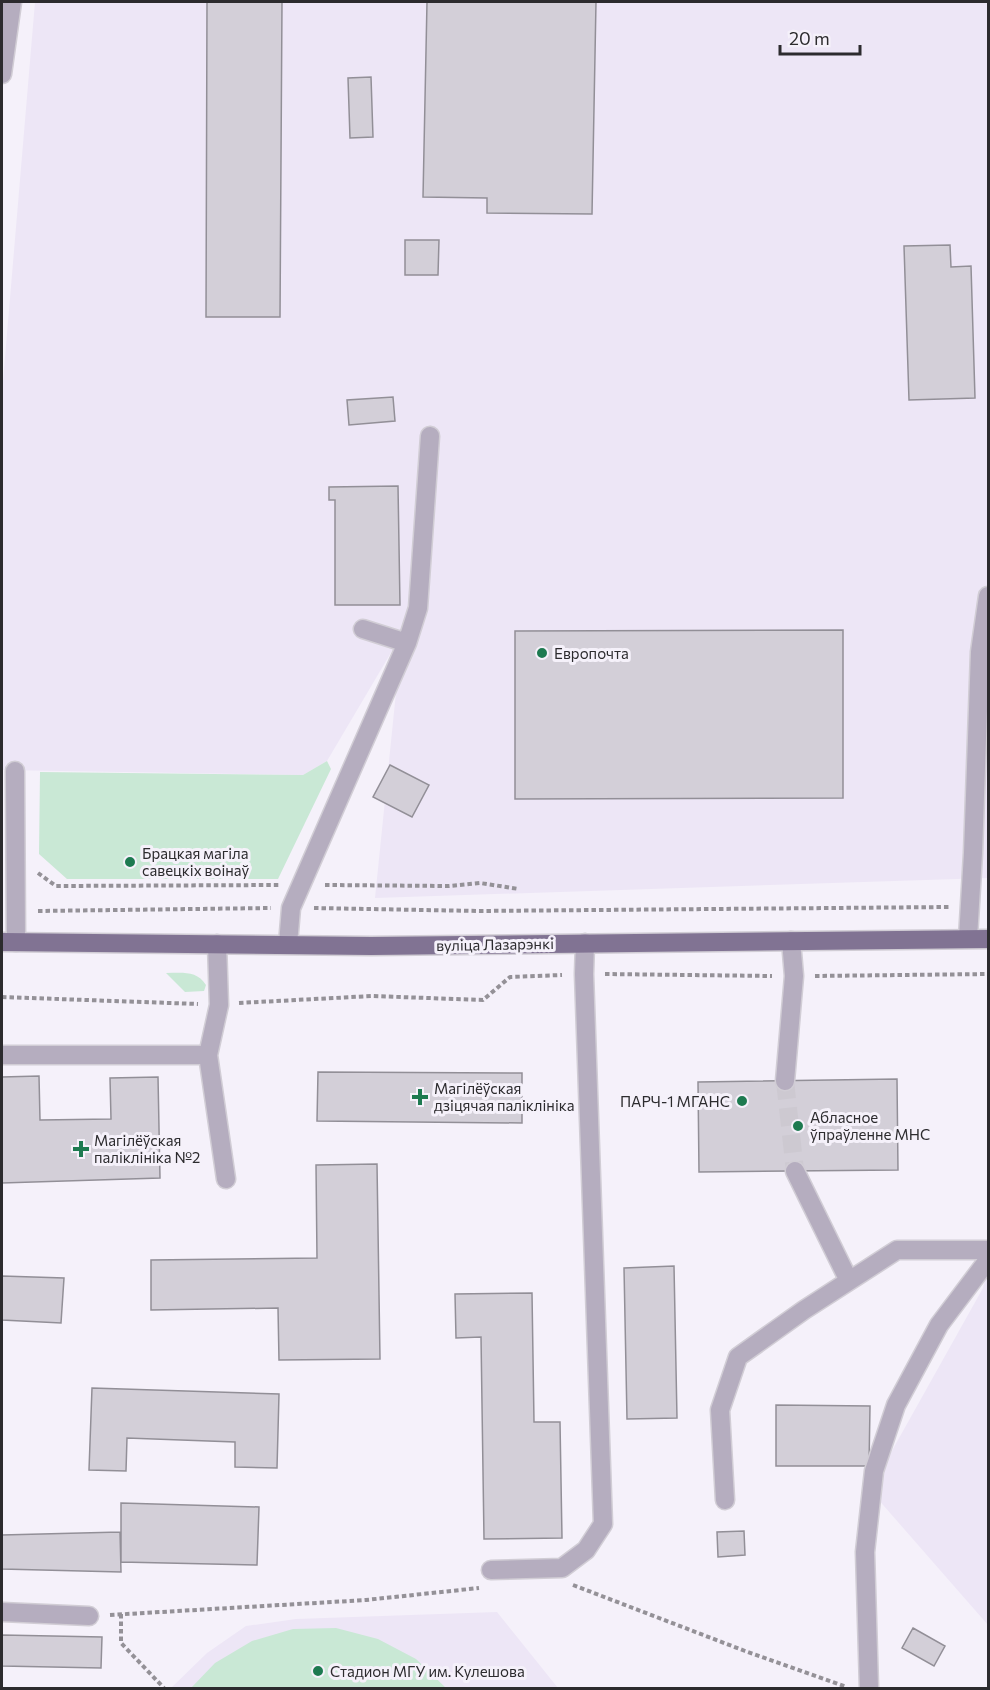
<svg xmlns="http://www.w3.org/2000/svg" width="990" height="1690" font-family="Commissioner,sans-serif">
	<rect width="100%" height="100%" fill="#f5f1fa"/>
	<path fill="#ede6f6" d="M35 2H988V878L375 898 402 634 327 761 303 775 2 770V393Z
		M988 1263V1625L870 1490 983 1288Z
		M497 1612 558 1688H171L207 1653 246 1626 296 1619Z"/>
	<path fill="#c9e8d5" d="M327 761 331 769 278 879H67L39 854 40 772 303 775Z
		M166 973C181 973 197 970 206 985L204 991 185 992Z
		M336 1628 378 1639 416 1659 446 1688H191L215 1663 252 1641 293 1629Z"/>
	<path fill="#d3cfd8" stroke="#928f97" stroke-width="1.5" d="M207 2H282L280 317H206Z
		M427 2H596L592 214 487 213V198L423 197Z
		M371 77 373 137 350 138 348 78Z
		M405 240H439L438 275H405Z
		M950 245 951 267 971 266 975 398 909 400 904 246Z
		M393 397 395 421 349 425 347 400Z
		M398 486 400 605H335V500H329V487Z
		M843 630V798L515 799V631Z
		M390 765 429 785 412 817 373 797Z
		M318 1072 522 1073V1123L317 1121Z
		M39 1076 40 1120 111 1119 110 1078 158 1077 160 1178 2 1183V1077Z
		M897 1079 898 1170 699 1172 698 1082Z
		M377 1164 380 1359 279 1360 278 1308 151 1310V1260L317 1258 316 1165Z
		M674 1266 677 1418 627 1419 624 1268Z
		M2 1276 64 1278 61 1323 2 1320Z
		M532 1293 534 1422H560L562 1538 484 1539 481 1337 456 1338 455 1294Z
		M92 1388 279 1394 277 1468 235 1467V1442L127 1438 126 1471 89 1470Z
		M776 1405 870 1406 869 1466H776Z
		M121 1503 259 1507 257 1565 121 1562Z
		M744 1531 745 1555 718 1557 717 1532Z
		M120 1532 121 1572 2 1569V1535Z
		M913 1628 945 1646 934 1666 902 1648Z
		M2 1635 102 1637 101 1668 2 1666Z"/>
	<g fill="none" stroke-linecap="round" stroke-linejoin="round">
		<path stroke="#cdc9d1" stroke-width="18" stroke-dasharray="18 9" stroke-linecap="butt" d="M785 1081 795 1171"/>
		<g stroke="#d1cdd5" stroke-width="21">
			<path id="minor" d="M2 74 12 2
				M363 629 407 643
				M15 771 16 942
				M968 938 973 853 980 652 988 596
				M217 944 219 1005 208 1055 226 1179
				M288 944 291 908 407 643 418 608 430 436
				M2 1055H208
				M785 1081 794 976 791 941
				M795 1171 849 1281
				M725 1500 720 1410 738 1357 804 1310 897 1250H988
				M491 1570 562 1568 586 1550 603 1524 584 974 585 943
				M2 1612 89 1616
				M869 1688 865 1552 874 1471 896 1405 939 1325 988 1260"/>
		</g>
		<g stroke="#d1cdd5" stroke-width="21">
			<path id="major" d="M2 942 371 946 988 939"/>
		</g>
		<path stroke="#949197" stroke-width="4" stroke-dasharray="4.5 3" stroke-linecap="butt" d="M38 873 56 886 279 885
			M325 885 449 886 480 883 519 889
			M314 908 479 911 949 907
			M38 911 271 908
			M605 974 772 976
			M815 976 988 974
			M2 997 198 1004
			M239 1003 372 996 483 1000 510 977 562 975
			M573 1585 745 1651 847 1687
			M121 1614V1643L164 1688
			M110 1615 366 1600 479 1588"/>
		<use href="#minor" stroke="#b5adbf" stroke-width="18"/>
		<use href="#major" stroke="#817393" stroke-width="18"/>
	</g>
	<g fill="#1d7a50" stroke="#f5f1fa" stroke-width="2">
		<circle cx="542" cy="653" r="6"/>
		<circle cx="130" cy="862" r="6"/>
		<path d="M417 1088h6v6h6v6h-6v6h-6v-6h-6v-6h6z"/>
		<circle cx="742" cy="1101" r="6"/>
		<circle cx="798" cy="1126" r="6"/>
		<path d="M78 1140h6v6h6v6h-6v6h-6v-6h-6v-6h6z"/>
		<circle cx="318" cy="1671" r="6"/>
	</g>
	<g text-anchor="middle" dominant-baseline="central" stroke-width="6" stroke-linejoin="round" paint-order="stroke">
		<g font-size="15" fill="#2c2b2e" stroke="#f5f1fa" text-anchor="start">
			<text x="554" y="653">Европочта</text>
			<text x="142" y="853">Брацкая магіла<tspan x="142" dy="17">савецкіх воінаў</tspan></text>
			<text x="434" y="1088">Магілёўская<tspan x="434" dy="17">дзіцячая паліклініка</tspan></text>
			<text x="730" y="1101" text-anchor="end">ПАРЧ-1 МГАНС</text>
			<text x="810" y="1117">Абласное<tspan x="810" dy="17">ўпраўленне МНС</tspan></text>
			<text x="94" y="1140">Магілёўская<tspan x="94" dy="17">паліклініка №2</tspan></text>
			<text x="330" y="1671">Стадион МГУ им. Кулешова</text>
		</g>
		<g font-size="15" fill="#2c2b2e" stroke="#f5f1fa">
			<text transform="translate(495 944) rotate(-1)">вуліца Лазарэнкі</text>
		</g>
	</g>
	<rect width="990" height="1690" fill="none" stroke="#2c2b2e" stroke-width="6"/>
	<path d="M780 45v9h80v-9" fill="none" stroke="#2c2b2e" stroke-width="3"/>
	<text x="789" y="45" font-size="18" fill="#2c2b2e" stroke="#f5f1fa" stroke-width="4.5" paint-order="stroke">20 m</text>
</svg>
